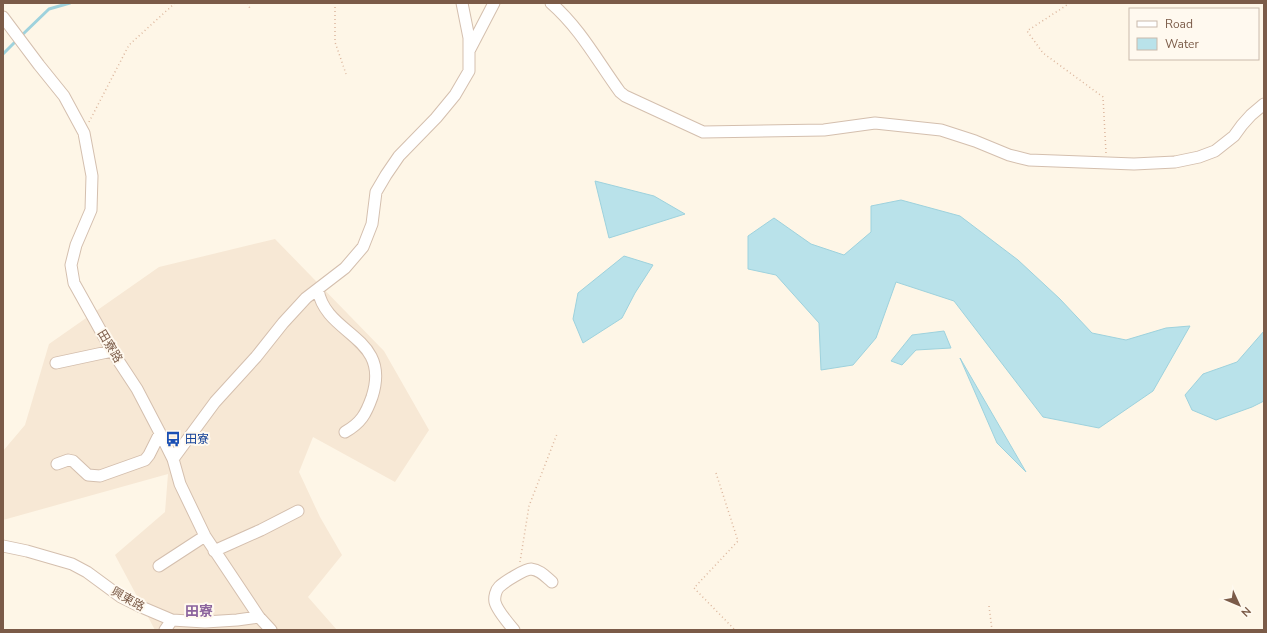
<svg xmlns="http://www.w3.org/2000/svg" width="1267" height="633" font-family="'Nunito Sans','Noto Sans TC',sans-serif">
	<rect width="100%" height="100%" fill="#fef6e7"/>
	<path fill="#f7e8d5" d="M275 239 384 351 429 430 395 482 313 437 299 472 320 517 342 555 308 597 337 630H155L115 555 165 512 168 474 3 520V451L25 425 49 344 159 267Z"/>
	<path fill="#b9e2ea" stroke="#9ed2dd" d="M595 181 654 196 685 214 609 238Z
		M901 200 960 216 1018 260 1060 299 1092 333 1126 340 1166 328 1190 326 1153 391 1099 428 1043 417 954 301 896 282 876 338 853 365 821 370 819 323 776 275 748 269V236L774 218 811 244 844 255 871 232V206Z
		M624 256 653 265 635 293 622 318 583 343 573 319 578 293Z
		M944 331 951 348 916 350 902 365 891 361 912 335Z
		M1264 331V401L1252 407 1216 420 1192 410 1185 395 1203 374 1237 362Z
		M960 358 1026 472 997 443Z"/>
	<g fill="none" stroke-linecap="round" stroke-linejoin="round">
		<path stroke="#9ed2dd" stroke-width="3" d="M21 36 49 9 70 3
			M3 54 17 40"/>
		<g stroke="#d4bfae" stroke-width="13">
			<path id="minor" d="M551 3C580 28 598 62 620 92L625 96 703 132 824 130 875 123 941 130 975 141 1009 155 1029 160 1134 164 1175 162 1199 157 1215 151 1234 136 1242 125 1251 115 1264 104
				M3 17 39 65 64 96 84 133 92 176 91 210 76 245 71 265 74 283 112 351 137 389 160 433 173 459 180 484 205 536 259 617 271 630
				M469 51 494 3
				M318 290C326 336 392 336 372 397 366 414 361 423 345 432
				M56 363 112 351
				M173 459 215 402 256 357 283 323 306 298 345 268 363 247 372 224 376 192 386 175 399 156 436 118 455 95 469 71V38L462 3
				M57 464 68 460 73 461 88 475 100 476 145 460 149 455 160 433
				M3 546 27 551 72 564 87 572 121 597 139 606 172 620 205 622 237 620 259 617
				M214 551 261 530 298 511
				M159 566 205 536
				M165 630 172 620
				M514 630C508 623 497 610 495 602 494 597 496 590 499 587 504 582 525 569 531 569 540 570 545 576 552 582"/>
		</g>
		<path stroke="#dcb79e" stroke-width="1.5" stroke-dasharray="1 3" stroke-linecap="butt" d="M248 3 250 9
			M335 3V42L346 74
			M1070 3 1027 31 1043 53 1103 97 1106 153
			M89 122 129 45 175 3
			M716 473 738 541 694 588 735 630
			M520 562 529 506 557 434
			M989 606 992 630"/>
		<use href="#minor" stroke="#fff" stroke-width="11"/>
	</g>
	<defs>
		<g id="bus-bare" transform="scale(1.2)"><path d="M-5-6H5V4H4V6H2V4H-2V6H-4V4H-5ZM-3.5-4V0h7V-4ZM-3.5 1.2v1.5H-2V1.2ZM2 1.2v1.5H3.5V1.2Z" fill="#1a4fb4" stroke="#fff9ef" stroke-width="2.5" paint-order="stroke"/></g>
	</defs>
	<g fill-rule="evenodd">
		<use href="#bus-bare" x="173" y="439"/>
	</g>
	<g text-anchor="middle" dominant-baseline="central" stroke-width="4" stroke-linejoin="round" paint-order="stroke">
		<g font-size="12" fill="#7b5b48" stroke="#fff9ef">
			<text transform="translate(110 346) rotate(59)">田寮路</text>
			<text transform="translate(128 599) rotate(29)">興東路</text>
		</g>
		<g font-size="12" fill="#164399" stroke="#fff9ef" text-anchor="start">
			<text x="185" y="439">田寮</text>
		</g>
		<g font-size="14" font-weight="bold" fill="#8c649e" stroke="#fff9ef">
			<text x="199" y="611">田寮</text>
		</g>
	</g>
	<rect width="1267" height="633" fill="none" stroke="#7b5b48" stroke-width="8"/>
	<rect x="1129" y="8" width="130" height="52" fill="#fff9ef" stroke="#cabaac"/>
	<rect x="1137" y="21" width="20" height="6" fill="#ffffff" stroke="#cabaac"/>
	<text x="1165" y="28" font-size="12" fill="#7b5b48">Road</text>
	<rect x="1137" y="38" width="20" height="12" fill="#b9e2ea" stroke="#cabaac"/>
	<text x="1165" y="48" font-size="12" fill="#7b5b48">Water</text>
	<g transform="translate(1239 605) rotate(134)" stroke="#fff9ef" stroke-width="3" paint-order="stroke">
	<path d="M0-3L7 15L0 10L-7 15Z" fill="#7b5b48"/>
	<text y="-6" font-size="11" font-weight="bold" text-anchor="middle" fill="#7b5b48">N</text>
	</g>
</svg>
